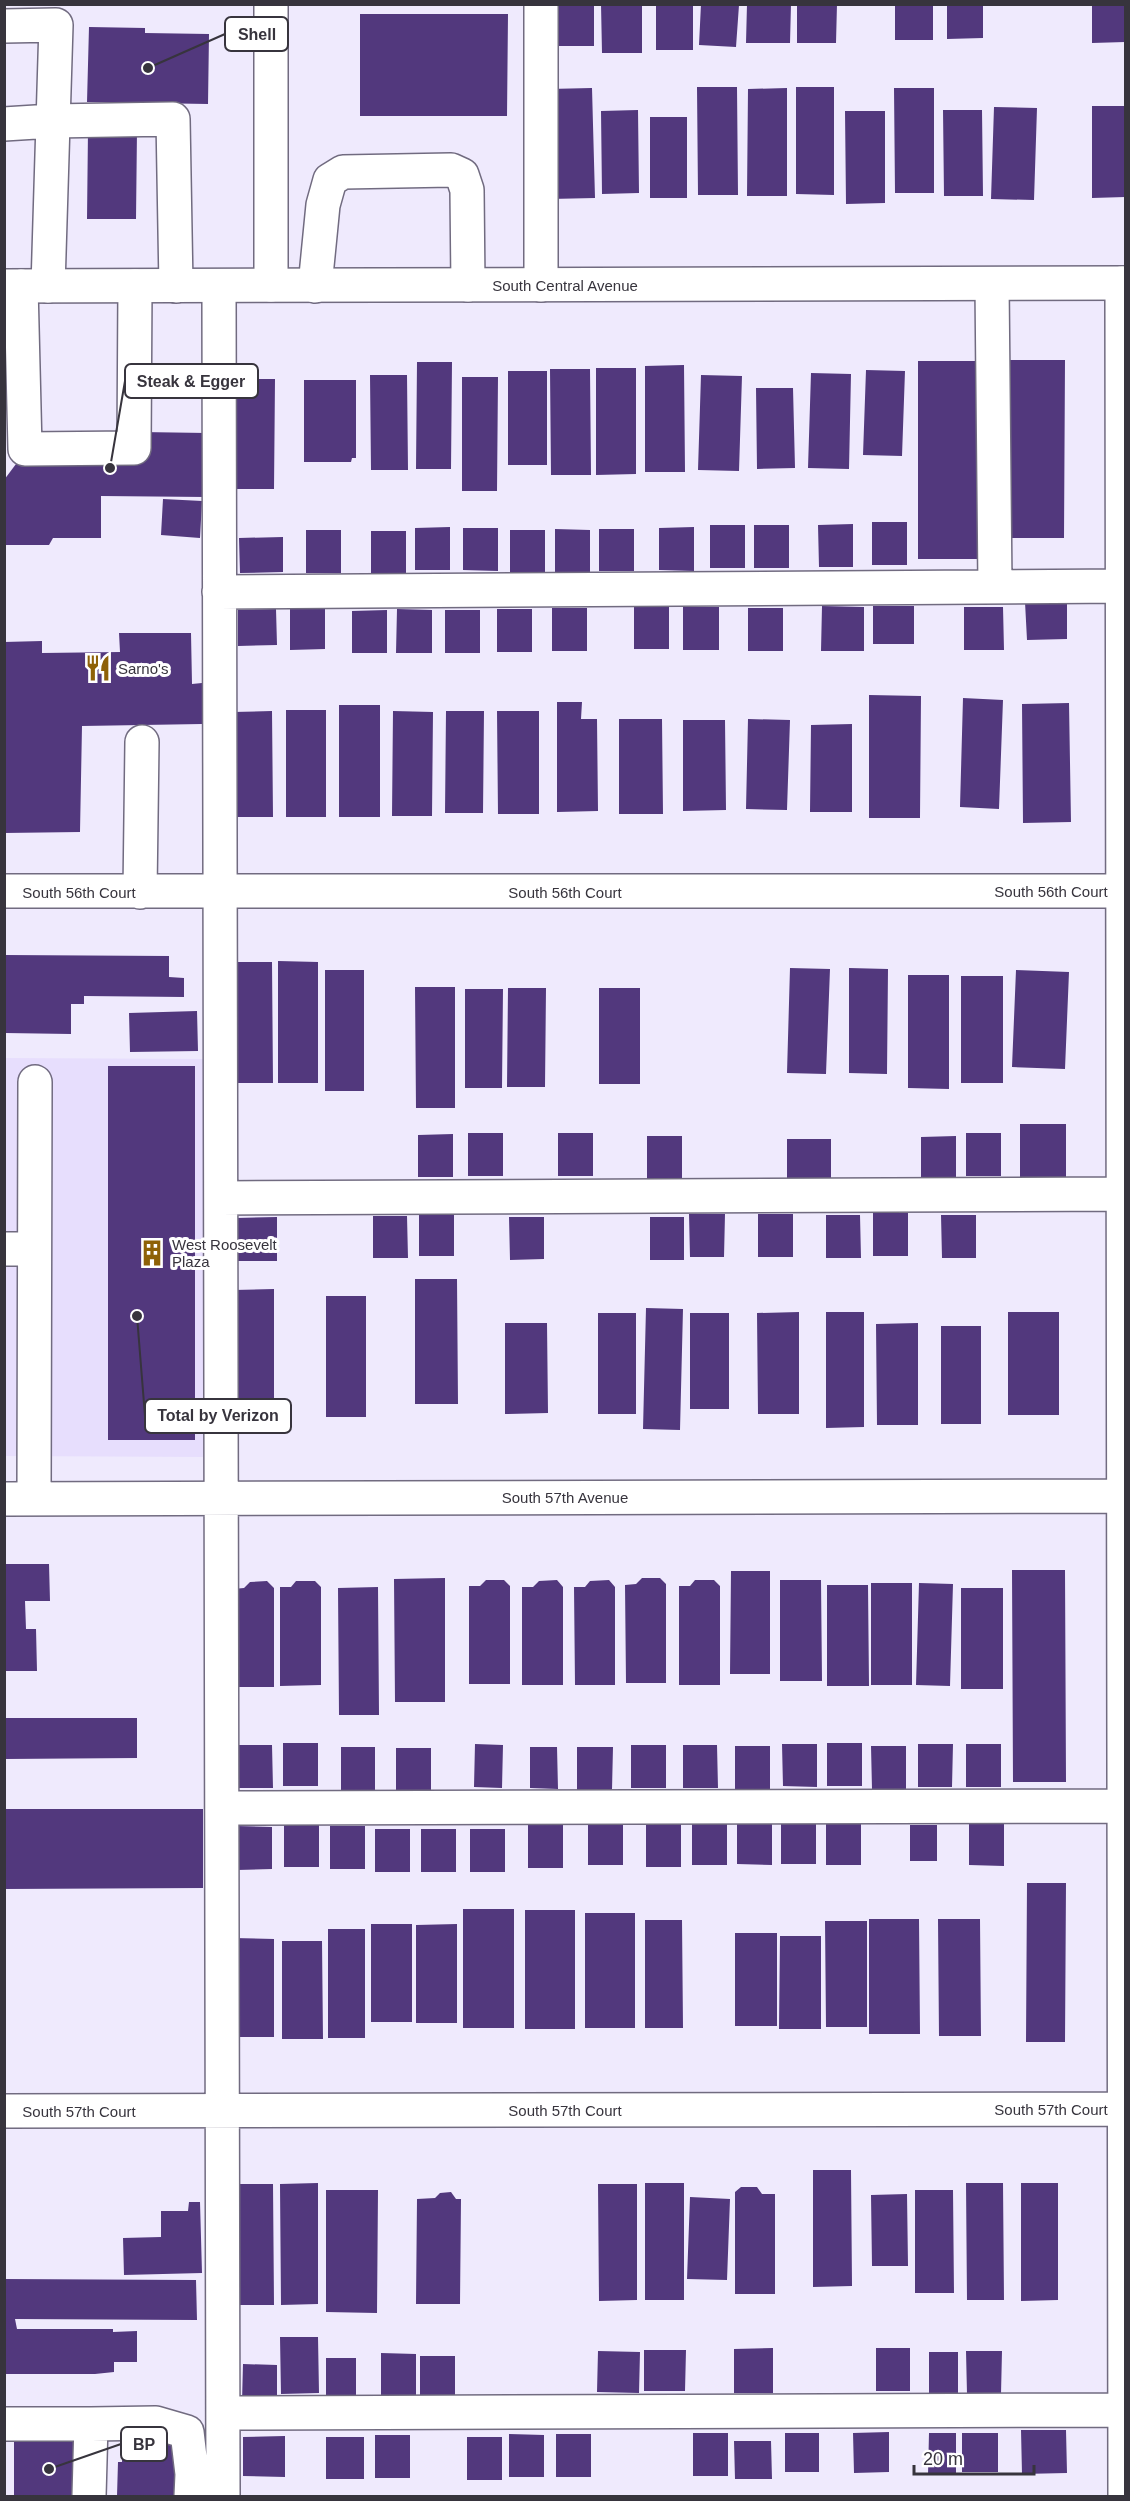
<svg xmlns="http://www.w3.org/2000/svg" width="1130" height="2501" font-family="Helvetica,sans-serif">
	<rect width="100%" height="100%" fill="#efeafd"/>
	<path fill="#e7defd" d="M5 1058 204 1059 203 1457 5 1456Z"/>
	<path fill="#52387d" d="M601 4H642V53H602Z
		M701 4 739 5 736 47 699 45Z
		M747 4H791L790 43H746Z
		M797 4H837L836 43H797Z
		M895 4H933V40H895Z
		M947 4H983V38L947 39Z
		M1092 4H1125V42L1092 43Z
		M554 5H594V46H553Z
		M656 5H693V50H656Z
		M360 14H508L507 116H360Z
		M89 27 145 28V33L209 34 208 104 87 102Z
		M697 87H737L738 195H698Z
		M796 87H834V195L796 194Z
		M592 88 595 198 550 199 549 89Z
		M787 88V196H747L748 89Z
		M894 88H934V193H895Z
		M1092 106H1125V197L1092 198Z
		M994 107 1037 108 1034 200 991 199Z
		M638 110 639 193 602 194 601 111Z
		M943 110H982L983 196H944Z
		M845 111H885V203L846 204Z
		M650 117H687V198H650Z
		M88 130H137L136 219H87Z
		M1009 360H1065L1064 538H1009Z
		M918 361H977V559H918Z
		M417 362H452L451 469H416Z
		M684 365 685 472H645V366Z
		M596 368H636V474L596 475Z
		M550 369H590L591 475H551Z
		M866 370 905 371 902 456 863 455Z
		M508 371H547V465H508Z
		M811 373 851 374 849 469 808 468Z
		M370 375H407L408 470H371Z
		M701 375 742 376 739 471 698 470Z
		M462 377H498L497 491H462Z
		M232 379H275L274 489H231Z
		M304 380H356V458H352L351 462H304Z
		M756 388H793L795 468 757 469Z
		M74 431 207 433 206 497 101 496V538H53L49 545H4V480L22 456 74 457Z
		M163 499 202 501 200 538 161 535Z
		M872 522H907V565H872Z
		M853 524V567H819L818 525Z
		M710 525H745V568H710Z
		M754 525H789V568H754Z
		M450 527V570H415V528Z
		M694 527V571L659 570V528Z
		M463 528H498V571L463 570Z
		M555 529 590 530V572H555Z
		M599 529H634V571H599Z
		M306 530H341V573H306Z
		M510 530H545V572L510 573Z
		M371 531H406V574H371Z
		M283 537V572L240 573 239 538Z
		M1067 601V639L1027 640 1025 602Z
		M634 606H669V649H634Z
		M822 606 864 607V651H821Z
		M873 606H914V644H873Z
		M290 607H325V649L290 650Z
		M683 607H719V650H683Z
		M964 607H1003L1004 650H964Z
		M552 608H587V651H552Z
		M748 608H783V651H748Z
		M276 609 277 645 238 646V610Z
		M397 609 432 610V653H396Z
		M497 609H532V652H497Z
		M387 610V653H352V611Z
		M445 610H480V653H445Z
		M119 633H191L192 684 202 683V724L82 726 80 832 4 833V642L42 641V653L120 652Z
		M869 695 921 696 920 818H869Z
		M963 698 1003 700 999 809 960 807Z
		M557 702H582L581 719H597L598 811 557 812Z
		M1069 703 1071 822 1023 823 1022 704Z
		M339 705H380V817H339Z
		M286 710H326V817H286Z
		M272 711 273 817H234L233 712Z
		M393 711 433 712 432 816H392Z
		M446 711H484L483 813H445Z
		M497 711H539V814H498Z
		M619 719H662L663 814H619Z
		M748 719 790 720 787 810 746 809Z
		M683 720H725L726 810 683 811Z
		M852 724V812H810L811 725Z
		M5 955 169 956V977L184 978V997L84 996V1004H71V1034L5 1033Z
		M278 961 318 962V1083H278Z
		M233 962H272L273 1083H233Z
		M790 968 830 969 826 1074 787 1073Z
		M849 968 888 969 887 1074 849 1073Z
		M325 970H364V1091H325Z
		M1016 970 1069 972 1065 1069 1012 1067Z
		M908 975H949V1089L908 1088Z
		M961 976H1003V1083H961Z
		M415 987H455V1108H416Z
		M508 988H546L545 1087H507Z
		M599 988H640V1084H599Z
		M465 989H503L502 1088H465Z
		M197 1011 198 1051 130 1052 129 1013Z
		M108 1066H195V1440H108Z
		M1020 1124H1066V1181L1020 1180Z
		M468 1133H503V1176H468Z
		M558 1133H593V1176H558Z
		M966 1133H1001V1176H966Z
		M453 1134V1177H418V1135Z
		M647 1136H682V1179H647Z
		M956 1136V1179H921V1137Z
		M787 1139H831V1179H787Z
		M419 1213H454V1256H419Z
		M873 1213H908V1256H873Z
		M689 1214H725L724 1257H690Z
		M758 1214H793V1257H758Z
		M826 1215H860L861 1258H826Z
		M941 1215H976V1258H942Z
		M373 1216H407L408 1258H373Z
		M277 1217V1261H236V1218Z
		M509 1217H544V1259L510 1260Z
		M650 1217H684V1260H650Z
		M415 1279H457L458 1404H415Z
		M274 1289V1411L234 1410V1290Z
		M326 1296H366V1417H326Z
		M646 1308 683 1309 680 1430 643 1429Z
		M799 1312V1414H758L757 1313Z
		M826 1312H864V1427L826 1428Z
		M1008 1312H1059V1415H1008Z
		M598 1313H636V1414H598Z
		M690 1313H729V1409H690Z
		M505 1323H547L548 1413 505 1414Z
		M918 1323V1425H877L876 1324Z
		M941 1326H981V1424H941Z
		M4 1564H49L50 1601H25L26 1629H36L37 1671H4Z
		M1012 1570H1065L1066 1782H1013Z
		M731 1571H770V1674H730Z
		M445 1578V1702H395L394 1579Z
		M642 1578H660L666 1584V1683H626L625 1585 636 1584Z
		M486 1580H504L510 1586V1684H469V1586H480Z
		M557 1580 563 1587V1685H522V1587H533L539 1581Z
		M609 1580 615 1587V1685H575L574 1587H585L590 1581Z
		M695 1580H714L720 1586V1685H679V1586H690Z
		M780 1580H821L822 1681H780Z
		M267 1581 274 1588V1687H233V1589L244 1588 250 1582Z
		M296 1581H315L321 1587V1685L280 1686V1587H291Z
		M871 1583H912V1685H871Z
		M919 1583 953 1584 950 1686 916 1685Z
		M827 1585H868L869 1686H827Z
		M378 1587 379 1715H339L338 1588Z
		M961 1588H1003V1689H961Z
		M5 1718H137V1758L5 1759Z
		M283 1743H318V1786H283Z
		M827 1743H862V1786H827Z
		M475 1744 503 1745 502 1788 474 1787Z
		M782 1744H817V1787L783 1786Z
		M918 1744H953L952 1787H918Z
		M966 1744H1001V1787H966Z
		M238 1745H272L273 1788H238Z
		M631 1745H666V1788H631Z
		M683 1745H717L718 1788H683Z
		M735 1746H770V1789H735Z
		M871 1746H906V1789H872Z
		M341 1747H375V1790H341Z
		M530 1747H557L558 1789 530 1788Z
		M577 1747H613L612 1790H577Z
		M396 1748H431V1791H396Z
		M4 1809H203V1888L4 1889Z
		M772 1821V1865L737 1864V1822Z
		M692 1822H727V1865H692Z
		M781 1822H816V1864H781Z
		M826 1822H861V1865H826Z
		M588 1823H623V1865H588Z
		M969 1823H1004V1866L969 1865Z
		M284 1824H319V1867H284Z
		M646 1824H681V1867H646Z
		M528 1825H563V1868H528Z
		M910 1825H937V1861H910Z
		M237 1826 272 1827V1869L237 1870Z
		M330 1826H365V1869H330Z
		M375 1829H410V1872H375Z
		M421 1829H456V1872H421Z
		M470 1829H505V1872H470Z
		M1027 1883H1066L1065 2042H1026Z
		M463 1909H514V2028H463Z
		M525 1910H575V2029H525Z
		M585 1913H635V2028H585Z
		M869 1919H919L920 2034H869Z
		M938 1919H980L981 2036H939Z
		M645 1920H682L683 2028H645Z
		M825 1921H867V2027H826Z
		M371 1924H412V2022H371Z
		M457 1924V2023H416V1925Z
		M328 1929H365V2038H328Z
		M735 1933H777V2026H735Z
		M780 1936H821V2029H779Z
		M233 1938 274 1939V2037H233Z
		M282 1941H322L323 2039H282Z
		M813 2170H851L852 2286 813 2287Z
		M318 2183V2304L281 2305 280 2184Z
		M645 2183H684V2300H645Z
		M966 2183H1003L1004 2300H967Z
		M1021 2183H1058V2300L1021 2301Z
		M232 2184H273L274 2305H232Z
		M598 2184H637V2300L599 2301Z
		M741 2187H757L762 2194H775V2294H735V2192Z
		M326 2190H378L377 2313 326 2312Z
		M915 2190H953L954 2293H915Z
		M451 2192 456 2199H461L460 2304H416L417 2199 435 2198 440 2193Z
		M907 2194 908 2266H872L871 2195Z
		M690 2197 730 2199 727 2280 687 2279Z
		M189 2202H200L202 2273 124 2275 123 2238 161 2237V2211H188Z
		M4 2279 196 2280 197 2320 15 2319 17 2329H113V2332L137 2331V2362H114V2372L95 2374H4Z
		M280 2337H318L319 2393 281 2394Z
		M773 2348V2393H734V2349Z
		M876 2348H910V2391H876Z
		M644 2350H686L685 2391H644Z
		M598 2351 640 2352 639 2393 597 2392Z
		M966 2351H1002L1001 2394H967Z
		M929 2352H958V2395H929Z
		M381 2353 416 2354V2397H381Z
		M420 2356H455V2399H420Z
		M326 2358H356V2399H326Z
		M243 2364 277 2365V2401L242 2402Z
		M1021 2430H1066L1067 2473 1022 2474Z
		M889 2432V2472L854 2473 853 2433Z
		M693 2433H728V2476H693Z
		M785 2433H819V2472H785Z
		M929 2433H956V2475H928Z
		M962 2433H998V2472H962Z
		M509 2434 544 2435V2477H509Z
		M556 2434H591V2477H556Z
		M375 2435H410V2478H375Z
		M285 2436V2477L243 2476V2437Z
		M326 2437H364V2479H326Z
		M467 2437H502V2480H467Z
		M174 2439 179 2496H117L118 2462H122L123 2440Z
		M14 2440 85 2441 84 2496H14Z
		M734 2441H771L772 2479H735Z"/>
	<g fill="none" stroke-linecap="round" stroke-linejoin="round">
		<g stroke="#716b80" stroke-width="36">
			<path id="minor" d="M541 4V285
				M4 26 56 25 48 286
				M4 124 52 121 173 119 176 286
				M1122 283 1125 2496
				M992 284 995 587
				M271 285V4
				M21 286 25 449 134 448 135 286
				M219 286 223 2496
				M315 286 323 205 330 180 343 172 451 170 462 175 467 190 468 285
				M219 592 1126 586
				M4 891H1126
				M140 892 142 742
				M221 1198 1126 1194
				M4 1249H34
				M4 1499 1126 1496
				M34 1499 35 1082
				M222 1808 1126 1806
				M4 2111 1126 2109
				M223 2413 1126 2410
				M4 2424H91L89 2496
				M91 2424 156 2423 187 2432 192 2474 191 2496"/>
		</g>
		<g stroke="#716b80" stroke-width="36">
			<path id="major" d="M4 286 1126 283"/>
		</g>
		<use href="#minor" stroke="#fff" stroke-width="33"/>
		<use href="#major" stroke="#fff" stroke-width="33"/>
	</g>
	<defs>
		<g id="restaurant-bare" transform="scale(2.07)"><path d="M-5-6h1v4h1v-4h1v4h1v-4h1v5L-1.5 .5V6h-2V.5L-5-1ZM5-6V6H3V1.5H1.5Q1.5-4 5-6Z" fill="#8e6107" stroke="#fff" stroke-width="2.5" paint-order="stroke"/></g>
		<g id="building-bare" transform="scale(2.07)"><path d="M-4-6H4V6H1V3H-1V6H-4ZM-2.5-4.3h1.7v1.8h-1.7ZM.8-4.3h1.7v1.8H.8ZM-2.5-1h1.7V.8h-1.7ZM.8-1h1.7V.8H.8Z" fill="#8e6107" stroke="#fff" stroke-width="2.5" paint-order="stroke"/></g>
	</defs>
	<g fill-rule="evenodd">
		<use href="#restaurant-bare" x="98" y="668"/>
		<use href="#building-bare" x="152" y="1253"/>
	</g>
	<g text-anchor="middle" dominant-baseline="central" stroke-width="6" stroke-linejoin="round" paint-order="stroke">
		<g font-size="15" fill="#37343d" stroke="#fff">
			<text x="565" y="285">South Central Avenue</text>
			<text x="1051" y="891">South 56th Court</text>
			<text x="79" y="892">South 56th Court</text>
			<text x="565" y="892">South 56th Court</text>
			<text x="565" y="1497">South 57th Avenue</text>
			<text x="1051" y="2109">South 57th Court</text>
			<text x="565" y="2110">South 57th Court</text>
			<text x="79" y="2111">South 57th Court</text>
		</g>
		<g font-size="15" fill="#37343d" stroke="#fff" text-anchor="start">
			<text x="118" y="668">Sarno's</text>
			<text x="172" y="1244">West Roosevelt<tspan x="172" dy="17">Plaza</tspan></text>
		</g>
	</g>
	<path fill="none" stroke="#37343d" stroke-width="2" d="M148 68L225 34M110 468L125 381M137 1316L145 1416M49 2469L121 2444"/>
	<g fill="#37343d" stroke="#fff" stroke-width="2">
		<circle cx="148" cy="68" r="6"/>
		<circle cx="110" cy="468" r="6"/>
		<circle cx="137" cy="1316" r="6"/>
		<circle cx="49" cy="2469" r="6"/>
	</g>
	<g fill="#fff" stroke="#37343d" stroke-width="2">
		<rect x="225" y="17" width="63" height="34" rx="6"/>
		<rect x="125" y="364" width="133" height="34" rx="6"/>
		<rect x="145" y="1399" width="146" height="34" rx="6"/>
		<rect x="121" y="2427" width="46" height="34" rx="6"/>
	</g>
	<g font-size="16" text-anchor="middle" font-weight="bold" fill="#37343d">
		<text x="257" y="40">Shell</text>
		<text x="191" y="387">Steak &amp; Egger</text>
		<text x="218" y="1421">Total by Verizon</text>
		<text x="144" y="2450">BP</text>
	</g>
	<rect width="1130" height="2501" fill="none" stroke="#37343d" stroke-width="12"/>
	<path d="M914 2465v9h120v-9" fill="none" stroke="#37343d" stroke-width="3"/>
	<text x="923" y="2465" font-size="18" fill="#37343d" stroke="#ffffff" stroke-width="4.5" paint-order="stroke">20 m</text>
</svg>
